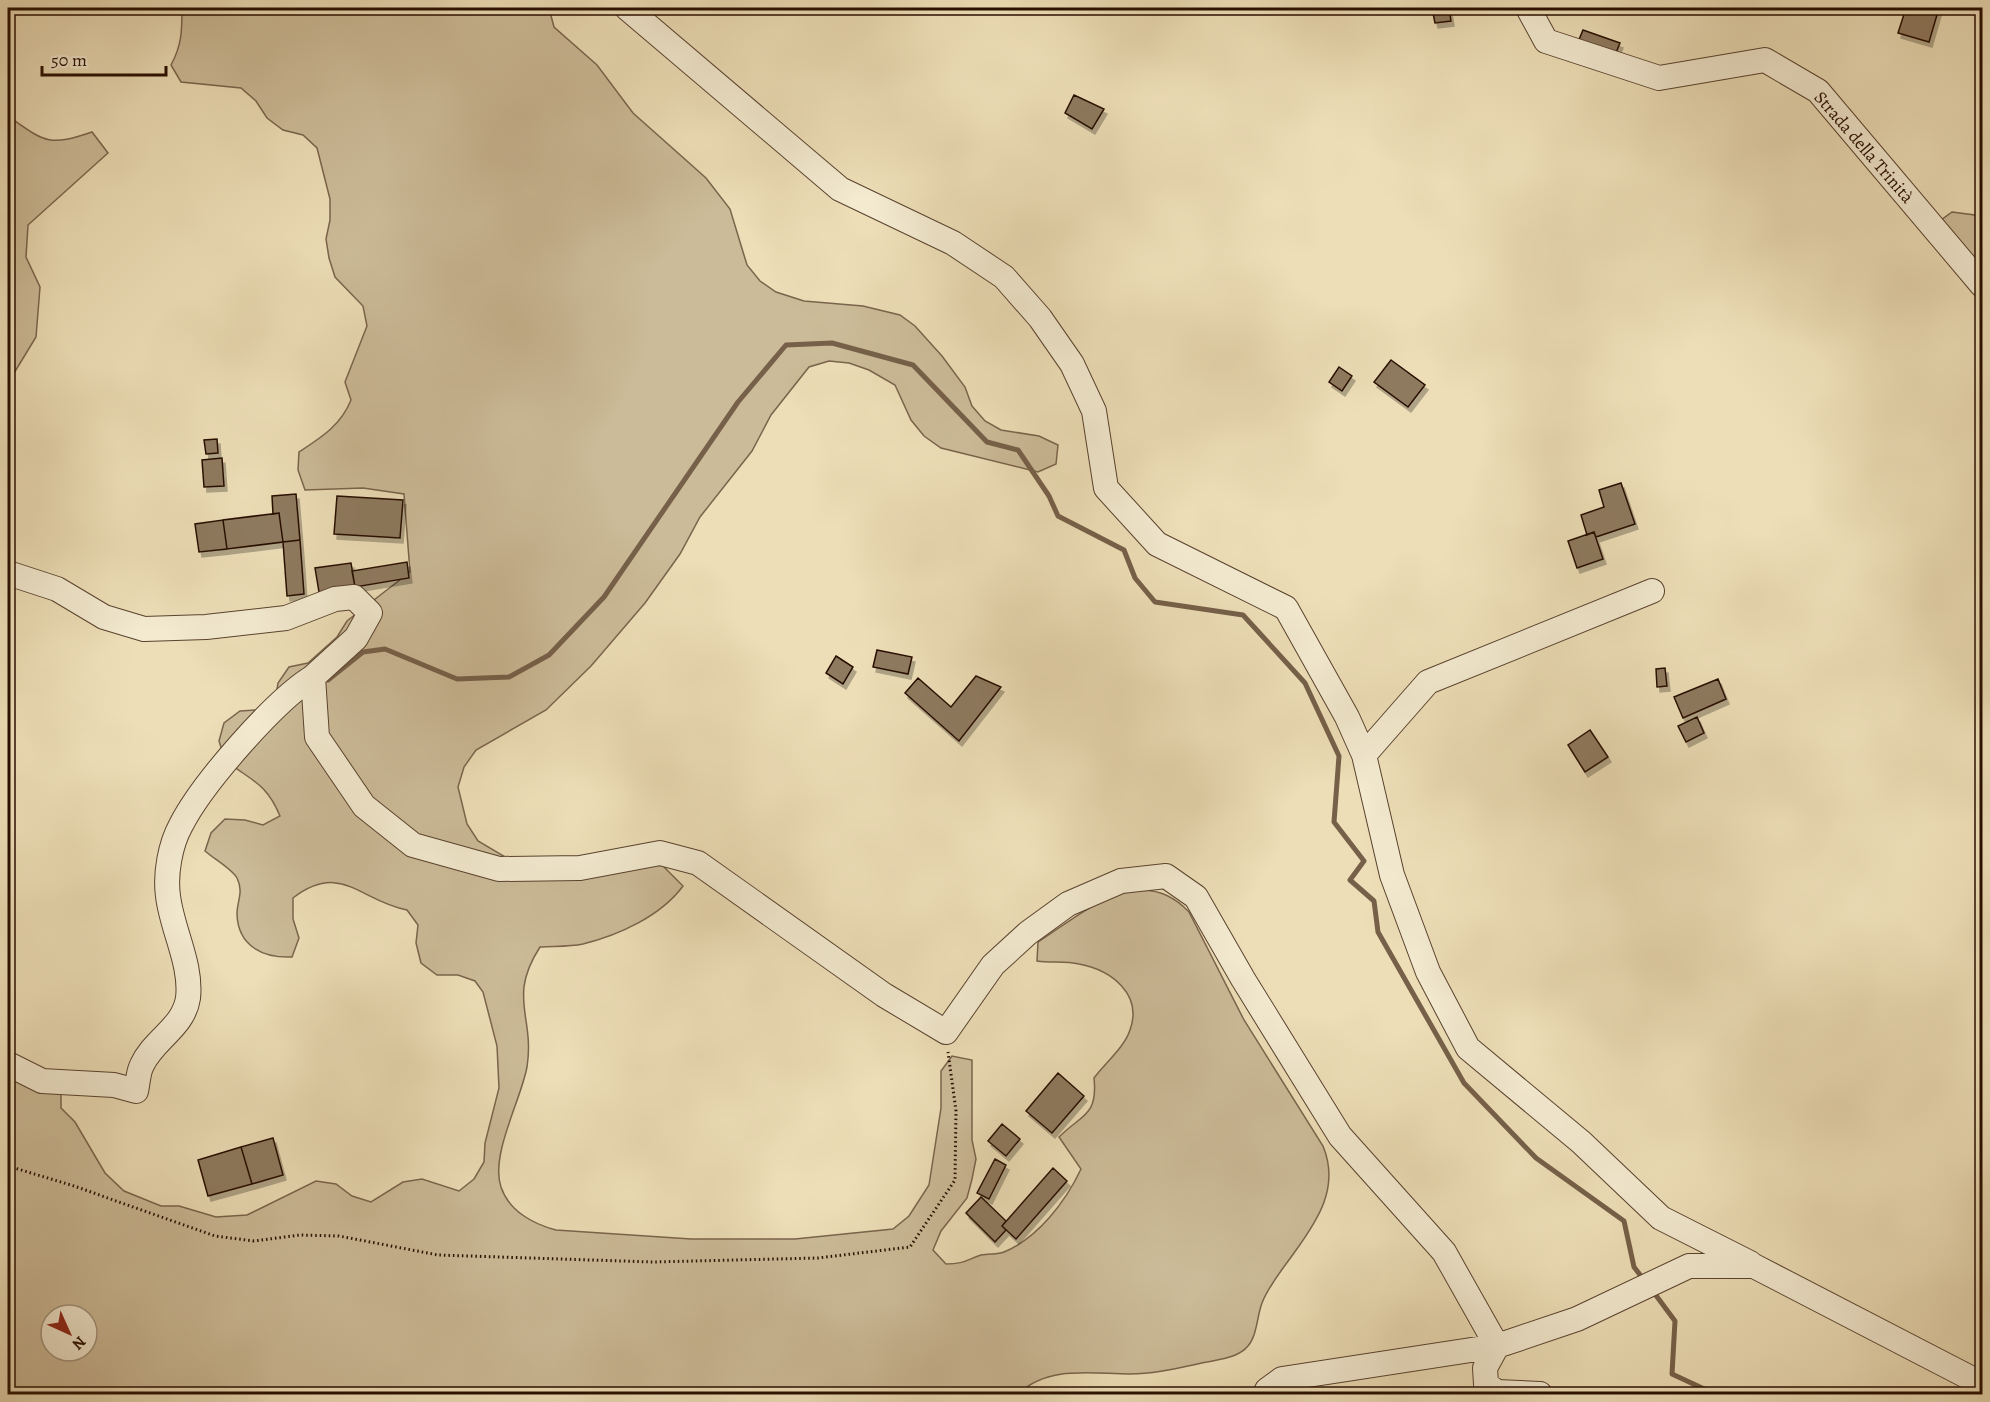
<svg xmlns="http://www.w3.org/2000/svg" width="1990" height="1402" font-family="Alegreya,serif">
	<defs>
		<filter id="shadow"><feDropShadow dx="3" dy="5" stdDeviation="0" flood-color="#0004"/></filter>
	</defs>
	<rect width="100%" height="100%" fill="#eddeb7"/>
	<filter id="stains"><feTurbulence type="fractalNoise" baseFrequency=".00333" numOctaves="4"/><feColorMatrix values="0 0 0 0 .2 0 0 0 0 .09 0 0 0 0 .02 0 0 0 .5 -.17"/></filter>
	<radialGradient id="worn" r=".72"><stop offset=".6" stop-color="#630" stop-opacity="0"/><stop offset="1" stop-color="#630" stop-opacity=".3"/></radialGradient>
	<path fill="#ccbb98" stroke="#7a644c" stroke-width="1.5" fill-rule="evenodd" d="M182 8H549L554 27 597 65 633 113 706 178 730 209 747 265 760 281 776 292 804 301 863 306 900 315 915 326 942 356 965 387 972 406 985 421 1001 430 1039 436 1058 445 1056 464 1038 472 941 448 924 436 911 420 895 385 869 370 849 363 829 361 809 367 771 415 752 451 700 517 680 554 645 603 591 666 546 710 476 750 464 767 458 787 467 824 478 841 512 861 662 865 683 886C661 916 619 935 583 944 569 947 554 946 540 947 507 998 535 1016 527 1067 521 1100 490 1155 501 1187 509 1211 533 1224 556 1230L691 1239H795L893 1229 909 1216 929 1185 941 1108V1071L952 1056 972 1060V1140L976 1159 972 1179 967 1198 941 1231 933 1250 946 1264C964 1264 966 1260 981 1255 989 1253 997 1255 1004 1252 1038 1238 1066 1201 1081 1169L1059 1137C1082 1114 1098 1116 1094 1078 1105 1063 1124 1048 1130 1030 1143 994 1111 970 1079 964 1065 961 1051 963 1037 961L1038 942C1083 913 1141 860 1189 912L1244 1020 1323 1146C1340 1187 1318 1220 1294 1253 1282 1270 1269 1285 1262 1303 1257 1316 1257 1336 1248 1346 1238 1358 1220 1359 1207 1362 1182 1367 1156 1374 1130 1374 1092 1374 1049 1365 1018 1394H8V1074L61 1087V1108L75 1122 105 1173 124 1191 161 1206H179L216 1217 247 1215 316 1181 336 1184 352 1196 371 1202 403 1182 422 1179 459 1191 474 1179 484 1162 485 1143 499 1088 497 1046 483 992 475 981 458 975H437L421 963 416 943 418 925 407 910C360 901 341 861 293 898V919L299 938 292 957C264 958 238 947 237 914 237 901 244 892 237 878 232 869 214 859 205 851L211 833 225 819 245 820 263 825 280 816C266 782 251 781 225 760L219 741 224 723 240 711 258 710 275 702 278 683 289 667 308 663 337 637 347 621 410 572 404 494 363 488 305 490 298 470 299 452C322 437 341 425 351 400L345 382 367 326 363 306 335 277 329 258 326 239 330 220V199L317 148 303 135 283 130 267 118 256 101 241 88 181 82 171 65C182 45 182 30 182 8ZM51 1315H87V1351H51Z
		M8 116C45 142 48 147 92 132L108 153 28 225 26 257 40 287 36 337 8 383Z
		M1952 212 1982 216V280L1937 223Z"/>
	<g fill="none" stroke-linecap="round" stroke-linejoin="round">
		<path stroke="#766049" stroke-width="5" d="M328 680 363 652 385 649 457 679 509 677 549 655 604 597 738 402 786 345 832 343 913 365 987 442 1018 450 1049 496 1058 516 1124 550 1135 578 1155 602 1243 615 1305 683 1339 756 1334 822 1364 861 1350 880 1374 901 1378 932 1464 1083 1536 1158 1624 1221 1634 1267 1644 1280
			M1652 1290 1675 1321 1672 1374 1715 1394"/>
	</g>
	<path fill="#8e7a5f" stroke="#280e00" stroke-width="1.5" filter="url(#shadow)" d="M1432 8H1449L1451 21 1435 23Z
		M1906 8H1939L1929 42 1898 33Z
		M1583 30 1620 43 1613 60 1578 42Z
		M1980 88H1982V157H1976Z
		M1074 95 1104 109 1092 129 1065 113Z
		M1391 360 1425 385 1408 407 1374 382Z
		M1339 367 1352 376 1342 391 1329 382Z
		M217 439 218 453 206 454 204 440Z
		M222 458 224 486 204 487 202 460Z
		M1621 483 1635 524 1596 537 1594 532 1587 535 1581 515 1604 507 1599 490Z
		M296 494 300 540 283 542 279 513 273 514 272 496Z
		M337 496 403 500 400 538 334 534Z
		M279 513 283 542 227 549 223 520Z
		M223 520 227 549 199 552 195 524Z
		M1594 532 1603 559 1577 568 1568 541Z
		M300 540 304 594 287 596 283 542Z
		M407 562 409 578 355 587 352 571Z
		M351 563 355 587 319 592 315 568Z
		M877 650 912 657 908 674 873 667Z
		M836 656 853 667 843 684 826 673Z
		M1665 668 1667 686 1657 687 1656 669Z
		M976 676 1001 687 959 741 905 693 918 678 951 707Z
		M1718 679 1726 699 1683 718 1674 697Z
		M1697 717 1704 733 1686 742 1678 726Z
		M1590 730 1608 757 1585 772 1568 745Z
		M1058 1073 1084 1096 1052 1133 1026 1111Z
		M1002 1124 1020 1139 1006 1156 988 1141Z
		M273 1138 283 1175 252 1184 241 1147Z
		M241 1147 252 1184 208 1196 198 1160Z
		M995 1159 1006 1165 989 1199 977 1193Z
		M1053 1168 1067 1181 1016 1239 1002 1226Z
		M981 1197 1006 1221 1002 1226 1006 1230 995 1242 966 1213Z"/>
	<g fill="none" stroke-linecap="round" stroke-linejoin="round">
		<g stroke="#59422e" stroke-width="26">
			<path id="minor" d="M627 8 840 189 953 243 1004 277 1040 318 1072 364 1094 411 1106 488 1157 544 1286 608 1347 717 1364 755 1392 875 1428 972 1468 1048 1581 1142 1661 1218 1750 1263
				M1528 8 1546 41 1659 78 1765 60 1818 91 1982 285
				M8 573 57 589 104 617 144 629 206 627 286 618 335 599 354 597 370 613 356 638 313 677 317 737 364 806 413 845 499 869 580 868 660 853 698 863 884 995 946 1032 993 965 1028 933 1068 904 1121 881 1166 876 1196 897 1243 979 1340 1136 1444 1252 1497 1346 1577 1319 1689 1266H1754L1982 1384
				M1364 755 1428 682 1652 591
				M8 1064 42 1081 114 1085 136 1091C138 1083 138 1072 142 1065 153 1040 184 1027 188 998 192 964 172 930 168 896 165 874 170 845 181 825 202 784 274 701 313 677
				M1497 1346 1485 1368 1486 1384 1497 1392 1540 1394
				M1265 1394 1267 1390 1282 1379 1497 1346"/>
		</g>
		<path stroke="#280e00" stroke-width="3" stroke-dasharray="1.5 3" stroke-linecap="butt" d="M8 1166 74 1186 215 1236 254 1241 300 1235 339 1236 438 1255 653 1262 818 1258 910 1247 955 1180 956 1111 948 1052"/>
		<use href="#minor" stroke="#f3ead0" stroke-width="24"/>
	</g>
	<g text-anchor="middle" dominant-baseline="central" stroke-width="4.5" stroke-linejoin="round" paint-order="stroke">
		<g font-size="18" fill="#280e00" stroke="#f3ead0">
			<text transform="translate(1864 147) rotate(49)">Strada della Trinità</text>
		</g>
	</g>
	<rect width="1990" height="1402" fill="none" stroke="#eddeb7" stroke-width="30"/>
	<rect x="9" y="9" width="1972" height="1384" fill="none" stroke="#280e00" stroke-width="3"/>
	<rect x="15" y="15" width="1960" height="1372" fill="none" stroke="#280e00" stroke-width="1.5"/>
	<g transform="translate(69 1333) rotate(135)"><circle r="28" fill="#f3ead0" stroke="#a2927d" stroke-width="1.5"/>
	<path d="M0-4.5L10 22L0 15L-10 22Z" fill="#8f2418"/>
	<text y="-9" font-size="16" font-weight="bold" text-anchor="middle" fill="#280e00">N</text>
	</g>
	<path d="M42 66v9h124v-9" fill="none" stroke="#280e00" stroke-width="3"/>
	<text x="51" y="66" font-size="18" fill="#280e00" stroke="#f3ead0" stroke-width="4.5" paint-order="stroke">50 m</text>
	<rect width="100%" height="100%" filter="url(#stains)"/>
	<rect width="100%" height="100%" fill="url(#worn)"/>
</svg>
